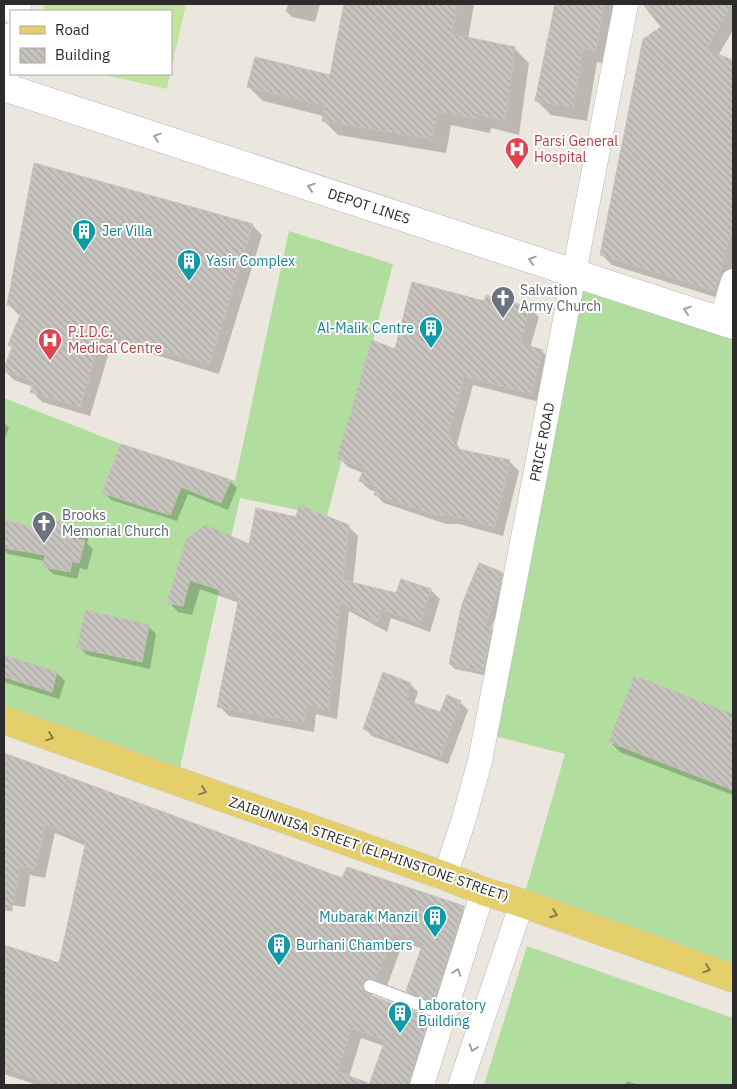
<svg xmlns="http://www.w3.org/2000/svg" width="737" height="1089" font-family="'IBM Plex Sans',sans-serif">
	<defs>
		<pattern id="building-back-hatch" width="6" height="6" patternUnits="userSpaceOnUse" patternTransform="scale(1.25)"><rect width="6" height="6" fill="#c7c3be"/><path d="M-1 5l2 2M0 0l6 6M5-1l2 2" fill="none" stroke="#aba8a3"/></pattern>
	</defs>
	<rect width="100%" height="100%" fill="#ece7de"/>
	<path fill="#b1dd9f" d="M289 231 393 264 327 516 240 498 177 781 4 722V398L121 444 235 481Z
		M575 273 733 325V978L522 903 565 754 487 734Z
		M527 946 733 1018V1085H484Z"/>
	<path fill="#c1e49c" d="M44 4H186L171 70V11H43Z
		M99 74H170L167 89Z"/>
	<path fill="#0003" fill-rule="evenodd" d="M288 4H320L315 22 292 17 286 11Z
		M346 4H474L468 39 515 49 529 63 519 135 491 128 490 133 451 125 446 153 338 135 324 121V116L263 101 249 87 331 77Z
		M556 4H620L610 65 597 62 587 121 551 115 536 100Z
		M649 4H733V30L718 56 733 61V271L725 300 612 265 602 255 662 27 651 12Z
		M252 225 262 235 219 374 112 342 90 416 42 402 32 391 33 387 14 380 4 370 13 348 9 344 21 316 19 315 9 305Z
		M485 302 530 308 539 317 530 348 542 351 551 360 540 402 473 385 457 444 461 451 510 462 519 471 503 536 459 524H446L384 503 375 494 376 492 370 490 360 481 363 473 348 467 339 458 396 351Z
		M4 423 9 428 4 441Z
		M230 481 237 488 228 510 188 494 177 521 111 500 104 492Z
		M297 519 348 526 358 536 353 584 397 595 431 590 440 599 430 632 391 618 387 632 349 611 337 719 316 714 314 732 229 716 219 706 239 603 200 589 192 615 178 612 169 602 188 539 250 545Z
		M5 522 52 533 81 529 89 537 87 543 93 549 87 570 80 568 77 579 53 574 45 566V561L8 554 4 550V528Z
		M502 573 507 578 504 592 491 629 496 634 488 676 455 669 450 664Z
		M148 626 156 634 150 669 87 655 79 647Z
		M4 656 57 673 65 681 59 699 4 682Z
		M635 677 733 715V795L620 752 610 742Z
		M410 684 418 692 414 704 440 714 460 702 468 710 448 764 372 736 364 728Z
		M4 754 343 880 463 907 473 917 444 1011 417 1001 407 991 423 949 403 942 386 989 375 990 372 994V997L428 1018 439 1028 421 1085H37L4 1074V946L60 964 86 846 55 833 45 878 30 875 25 907 4 904ZM361 1038 384 1046 371 1085 349 1077Z
		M627 1081 639 1085H625Z"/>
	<path fill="url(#building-back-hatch)" stroke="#c7c2b8" d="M344 4H457L452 34 515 47 505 121 477 114 476 119 437 111 432 139 322 121 325 106 247 87 255 57 330 75Z
		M555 4H604L596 51 583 48 573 107 535 101Z
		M643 4H731L724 18 706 50 733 60V226L715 291 600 255 643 39 661 27Z
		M34 163 253 224 209 365 102 333 80 407 30 392 34 382 4 371V368L12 347 8 345 22 310 7 305Z
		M412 282 484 301 486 295 530 307 520 343 543 350 531 394 464 376 448 434 458 449 510 460 494 527 449 515H436L374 495 377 487 359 481 364 468 337 459 372 340 395 349Z
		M121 444 231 480 221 503 181 487 170 515 102 493Z
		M299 505 349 525 343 580 396 593 401 579 431 589 420 623 381 609 377 623 340 602 328 710 307 705 304 723 217 707 239 597 190 580 183 606 167 603 187 538 206 525 249 544 256 508 296 517Z
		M4 520 51 532 55 520 81 528 78 540H85L79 563 72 561 70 572 43 567 45 555 4 548Z
		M479 563 502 572 500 586 485 626 492 628 483 672 449 664 462 604Z
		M86 610 149 625 142 662 77 648Z
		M4 655 57 672 52 692 4 677Z
		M383 672 411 683 405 700 440 712 447 695 461 701 440 757 363 729Z
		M634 676 733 714V790L609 742Z
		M4 753 342 878 347 867 464 906 434 1001 406 991 423 943 393 933 376 980 368 978 365 980 362 984 363 991 367 994 429 1017 409 1081V1085H369L385 1040 351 1028 338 1072 368 1083V1085H55L4 1068V945L59 963 86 841 45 824 35 869 20 866 12 911 4 910Z"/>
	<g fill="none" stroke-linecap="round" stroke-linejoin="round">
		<g stroke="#b2b4bd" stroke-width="14">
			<path id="service" d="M370 986 444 1014"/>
		</g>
		<g stroke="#b2b4bd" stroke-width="25">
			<path id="minor" d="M721 321 733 281
				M445 876 463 822 480 761 626 4
				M422 1085 483 891
				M460 1085 522 903"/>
		</g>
		<g stroke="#b2b4bd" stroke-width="29">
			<path id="tertiary" d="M16 11 17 4
				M4 78 11 37
				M4 87 733 325"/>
		</g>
		<g stroke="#c8c8c8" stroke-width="29">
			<path id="primary" d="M4 720 445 876 483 891 522 903 733 978"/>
		</g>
		<use href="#service" stroke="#fff" stroke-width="12"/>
		<use href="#minor" stroke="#fff" stroke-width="24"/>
		<use href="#tertiary" stroke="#fff" stroke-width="28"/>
		<use href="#primary" stroke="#e5cf6a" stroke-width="28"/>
	</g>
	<defs><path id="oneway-chevron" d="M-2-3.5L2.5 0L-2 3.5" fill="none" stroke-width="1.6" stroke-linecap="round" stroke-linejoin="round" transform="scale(1.25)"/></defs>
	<g stroke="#a0a0a0">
		<use href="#oneway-chevron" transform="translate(157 137) rotate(-162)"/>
		<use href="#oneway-chevron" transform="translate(311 187) rotate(-162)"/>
		<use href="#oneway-chevron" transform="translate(532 260) rotate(-162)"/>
		<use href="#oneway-chevron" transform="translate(687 310) rotate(-162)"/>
		<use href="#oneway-chevron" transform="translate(457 972) rotate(-72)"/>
		<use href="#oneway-chevron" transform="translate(473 1048) rotate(109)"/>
	</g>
	<g stroke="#887d4a">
		<use href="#oneway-chevron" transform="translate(50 737) rotate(19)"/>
		<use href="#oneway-chevron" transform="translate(203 791) rotate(19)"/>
		<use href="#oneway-chevron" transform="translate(554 914) rotate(20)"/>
		<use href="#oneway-chevron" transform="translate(707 969) rotate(19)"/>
	</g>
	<defs>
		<g id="hospital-pin" transform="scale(1.25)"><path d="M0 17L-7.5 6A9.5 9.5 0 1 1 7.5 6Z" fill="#e0444e" stroke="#fff"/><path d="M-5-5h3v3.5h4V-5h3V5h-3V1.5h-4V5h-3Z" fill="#fff"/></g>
		<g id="building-pin" transform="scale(1.25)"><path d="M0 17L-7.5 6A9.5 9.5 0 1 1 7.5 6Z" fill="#0f9aa8" stroke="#fff"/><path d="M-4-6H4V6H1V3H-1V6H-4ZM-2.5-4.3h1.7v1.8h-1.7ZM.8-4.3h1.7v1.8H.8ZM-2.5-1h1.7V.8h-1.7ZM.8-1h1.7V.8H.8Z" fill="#fff"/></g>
		<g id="church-pin" transform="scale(1.25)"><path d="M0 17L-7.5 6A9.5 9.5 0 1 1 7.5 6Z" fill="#6b7280" stroke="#fff"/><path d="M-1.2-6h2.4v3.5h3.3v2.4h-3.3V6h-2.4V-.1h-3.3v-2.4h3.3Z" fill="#fff"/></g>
	</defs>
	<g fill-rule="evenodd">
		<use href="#hospital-pin" x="517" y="149"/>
		<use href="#building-pin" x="84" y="231"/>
		<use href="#building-pin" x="189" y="261"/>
		<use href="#church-pin" x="503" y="298"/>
		<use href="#building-pin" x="431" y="328"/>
		<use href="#hospital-pin" x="50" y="340"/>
		<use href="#church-pin" x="44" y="523"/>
		<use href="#building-pin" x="435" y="917"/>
		<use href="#building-pin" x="279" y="945"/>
		<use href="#building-pin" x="400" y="1013"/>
	</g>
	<g text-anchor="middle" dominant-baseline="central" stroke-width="4" stroke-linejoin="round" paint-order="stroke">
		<g font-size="14" fill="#be3a42" stroke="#fff" text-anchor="start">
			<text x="534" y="141">Parsi General<tspan x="534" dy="16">Hospital</tspan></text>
			<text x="68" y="332">P.I.D.C.<tspan x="68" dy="16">Medical Centre</tspan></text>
		</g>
		<g font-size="14" fill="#2b2b2b" stroke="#fff">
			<text transform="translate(369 206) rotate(18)">DEPOT LINES</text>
			<text transform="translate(542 442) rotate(-79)">PRICE ROAD</text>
			<text transform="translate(369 849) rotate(19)">ZAIBUNNISA STREET (ELPHINSTONE STREET)</text>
		</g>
		<g font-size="14" fill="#0d838f" stroke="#fff" text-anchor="start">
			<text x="102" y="231">Jer Villa</text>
			<text x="206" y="261">Yasir Complex</text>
			<text x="414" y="328" text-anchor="end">Al-Malik Centre</text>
			<text x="418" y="917" text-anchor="end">Mubarak Manzil</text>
			<text x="296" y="945">Burhani Chambers</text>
			<text x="418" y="1005">Laboratory<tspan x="418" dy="16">Building</tspan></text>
		</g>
		<g font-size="14" fill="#5b616d" stroke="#fff" text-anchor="start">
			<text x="520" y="290">Salvation<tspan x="520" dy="16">Army Church</tspan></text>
			<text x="62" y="515">Brooks<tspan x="62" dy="16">Memorial Church</tspan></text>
		</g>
	</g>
	<rect width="737" height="1089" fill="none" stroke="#2b2b2b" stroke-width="10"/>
	<rect x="10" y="10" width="162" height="65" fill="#ffffff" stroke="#aaaaaa"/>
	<rect x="20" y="26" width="25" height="8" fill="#e5cf6a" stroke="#aaaaaa"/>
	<text x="55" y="35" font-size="15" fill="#2b2b2b">Road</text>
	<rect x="20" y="48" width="25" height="15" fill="url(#building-back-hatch)" stroke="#aaaaaa"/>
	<text x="55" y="60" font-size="15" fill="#2b2b2b">Building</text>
</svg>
